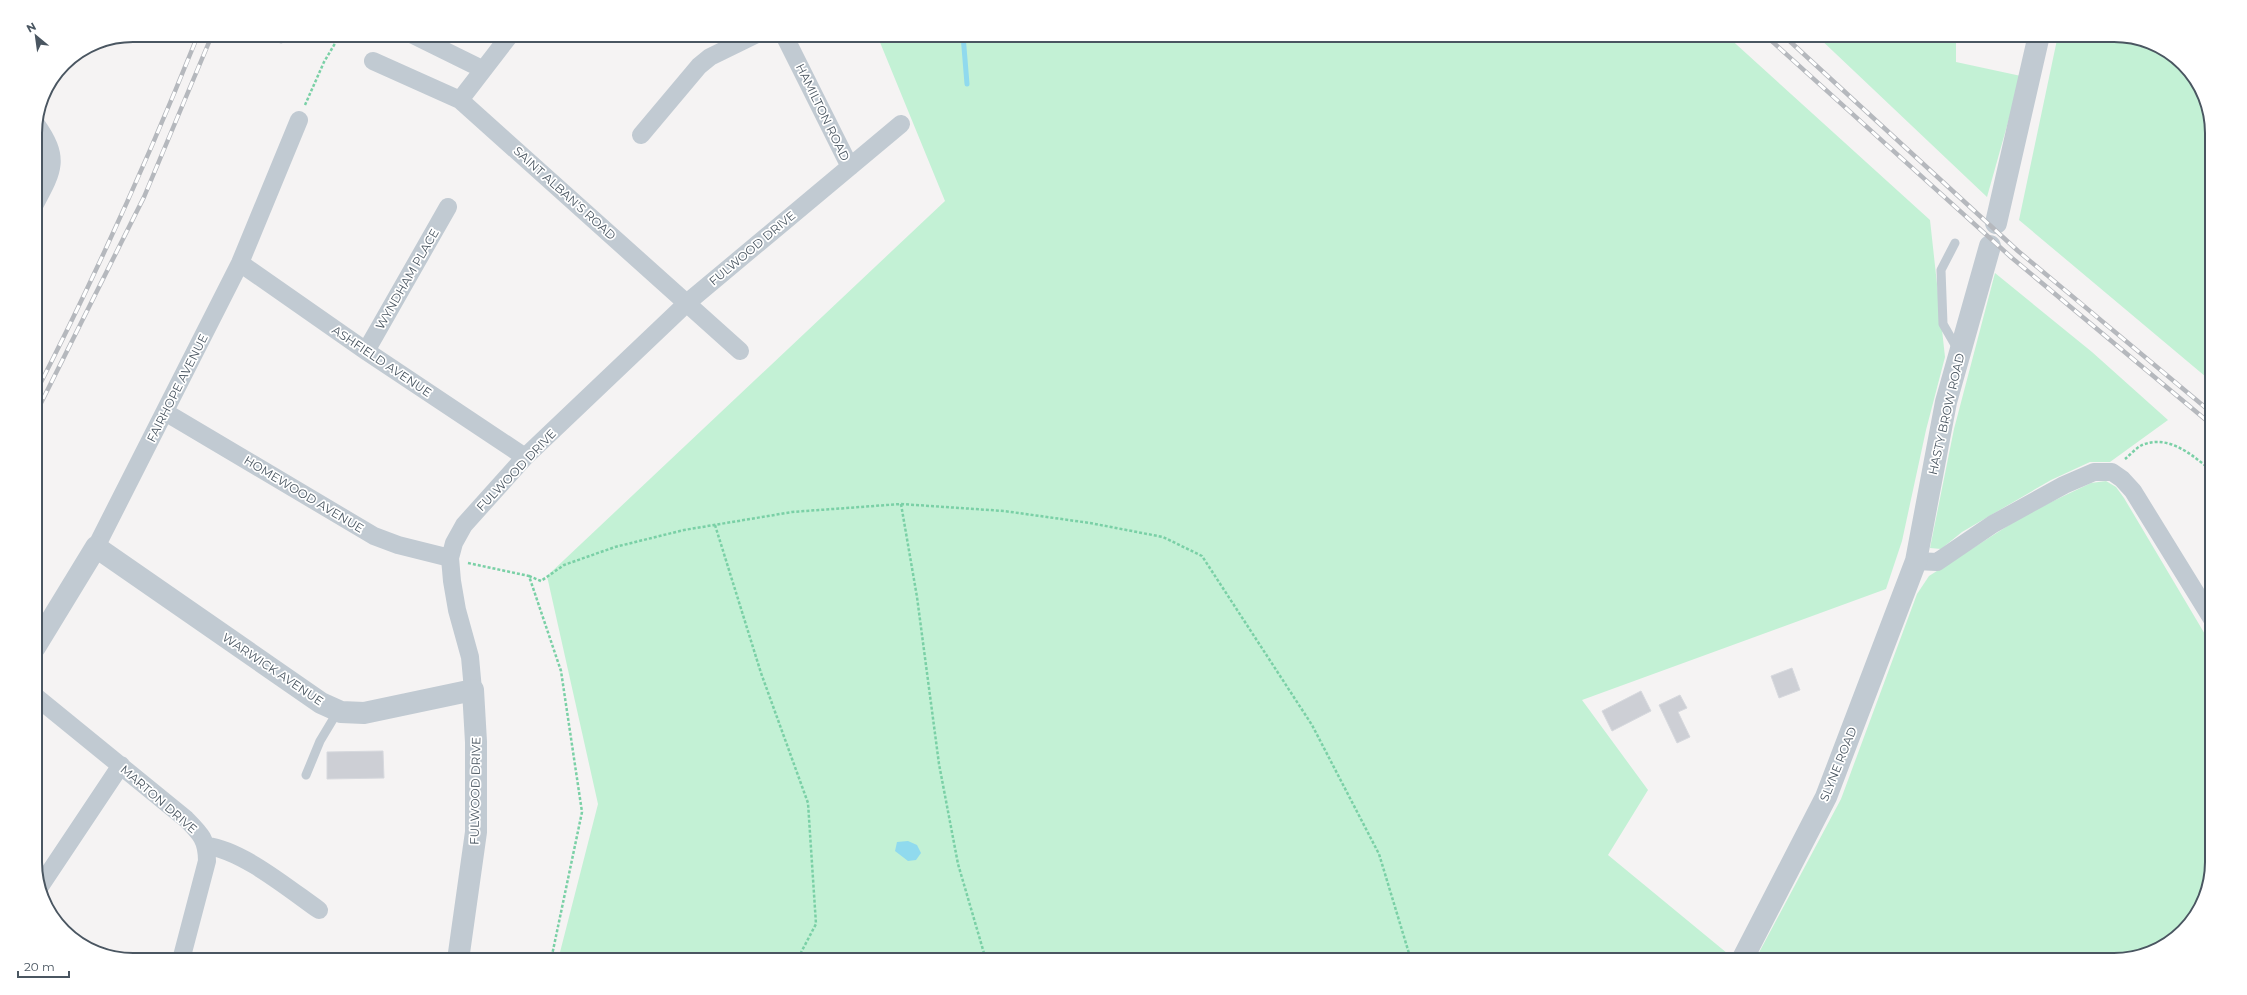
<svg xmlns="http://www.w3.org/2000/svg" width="2247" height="995" font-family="Montserrat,sans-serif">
	<rect width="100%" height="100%" fill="#f5f3f3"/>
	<path fill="#c3f1d5" d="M877 35H1726L1930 220 1945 357 1926 430 1902 541 1886 589 1582 700 1648 790 1608 855 1733 958 1732 960H558L598 804 547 576 945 201Z
		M1816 35H1956V62L2021 76 1987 197Z
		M2058 35H2114L2152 43 2195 78 2212 127V382L2019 220Z
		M1995 273 2092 352 2168 420 2110 462H2090L2051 480 1962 532 1941 549 1930 548 1954 429Z
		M2106 481 2116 487 2124 498 2212 646V862L2204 900 2168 944 2114 960H1755L1841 799 1917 594 1929 576 2028 513 2091 483Z"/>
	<path fill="#90daee" d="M908 841 917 845 921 853 916 860 908 861 895 851 897 842Z"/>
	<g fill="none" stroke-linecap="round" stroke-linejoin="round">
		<path stroke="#90daee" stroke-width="5" d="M963 35 967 84"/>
	</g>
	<path fill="#cdcfd5" stroke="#d7d9de" d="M1792 668 1800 690 1779 698 1771 676Z
		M1641 691 1651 711 1612 731 1602 711Z
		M1680 695 1687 708 1678 712 1690 737 1677 743 1659 705Z
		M383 751 384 778 327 779V752Z"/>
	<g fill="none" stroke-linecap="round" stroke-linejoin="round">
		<path stroke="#7ad0a6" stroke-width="2.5" stroke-dasharray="3 2" stroke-linecap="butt" d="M305 105 324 62 340 35
			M2125 459C2130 455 2136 448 2142 445 2169 434 2192 455 2212 471
			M901 504 917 597 939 764 958 864 986 960
			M715 525 761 673 808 803 816 924 797 960
			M468 563 529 576 561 671 582 812 551 960
			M529 576 541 581 564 565 615 547 684 530 792 512 901 504 1004 511 1090 523 1163 537 1202 556 1312 725 1379 854 1411 960"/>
		<path stroke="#c1cad2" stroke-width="9" d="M281 39 282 35
			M1955 243 1941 270 1943 324 1958 350
			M306 775 320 741 338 711"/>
		<path stroke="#c1cad2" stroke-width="18" d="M413 35 482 69
			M784 35 850 167
			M373 61 460 100 740 351
			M460 100 510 35
			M641 135 699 66 710 57 755 35
			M35 204C54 169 60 158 36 124
			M240 263 366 351 525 457
			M366 351 448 207
			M165 412 374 536 398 545 450 558
			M96 547 240 263 299 120
			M1916 561 1937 562 1993 524 2064 485 2094 472H2112L2122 479 2133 491 2212 619
			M473 690 470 657 457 610 452 581 450 558 454 543 464 525 525 457 688 302 901 124
			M35 696 186 819C201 834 207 840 207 861L181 960
			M207 846C242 850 289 889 319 910
			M41 885 121 765"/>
		<path stroke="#c1cad2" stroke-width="22" d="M1996 223 2039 35
			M35 647 96 547 321 703 341 712 364 713 473 690 476 742V832L458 960
			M1742 960 1826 797 1916 561 1946 402 1990 246"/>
		<g stroke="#b5b8bd" stroke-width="4.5">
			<path id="rail" d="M1765 35 2012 258 2212 425
				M1783 35 2018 251 2212 413
				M35 394C95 277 149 157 198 35
				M35 415 144 197 212 35"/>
		</g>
		<use href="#rail" stroke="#fff" stroke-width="3" stroke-dasharray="9" stroke-linecap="butt"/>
	</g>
	<g text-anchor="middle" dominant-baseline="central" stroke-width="3.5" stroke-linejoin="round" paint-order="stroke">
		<g font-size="12" fill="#4a5661" stroke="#fff">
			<text transform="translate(823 112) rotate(64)">HAMILTON ROAD</text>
			<text transform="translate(565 193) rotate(42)">SAINT ALBAN'S ROAD</text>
			<text transform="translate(752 248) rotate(-40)">FULWOOD DRIVE</text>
			<text transform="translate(407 279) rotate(-60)">WYNDHAM PLACE</text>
			<text transform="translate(382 361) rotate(34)">ASHFIELD AVENUE</text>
			<text transform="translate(177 388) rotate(-63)">FAIRHOPE AVENUE</text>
			<text transform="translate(1946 414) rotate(-77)">HASTY BROW ROAD</text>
			<text transform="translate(516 470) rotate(-46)">FULWOOD DRIVE</text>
			<text transform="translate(304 494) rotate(31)">HOMEWOOD AVENUE</text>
			<text transform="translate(273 669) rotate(34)">WARWICK AVENUE</text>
			<text transform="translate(1838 764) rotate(-68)">SLYNE ROAD</text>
			<text transform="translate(475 791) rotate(-89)">FULWOOD DRIVE</text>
			<text transform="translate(159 799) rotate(41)">MARTON DRIVE</text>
		</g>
	</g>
	<path d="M0 0H2247V995H0ZM133 42H2114A91 91 0 0 1 2205 133V862A91 91 0 0 1 2114 953H133A91 91 0 0 1 42 862V133A91 91 0 0 1 133 42Z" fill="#fff" fill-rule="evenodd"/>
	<path fill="none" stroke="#4a5661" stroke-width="2" d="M133 42H2114A91 91 0 0 1 2205 133V862A91 91 0 0 1 2114 953H133A91 91 0 0 1 42 862V133A91 91 0 0 1 133 42Z"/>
	<g transform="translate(36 36) rotate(331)" stroke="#ffffff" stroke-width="3" paint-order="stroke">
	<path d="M0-3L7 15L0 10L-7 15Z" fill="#4a5661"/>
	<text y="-6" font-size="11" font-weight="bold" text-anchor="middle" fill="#4a5661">N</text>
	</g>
	<path d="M18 971v6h51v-6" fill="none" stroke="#4a5661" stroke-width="2"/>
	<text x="24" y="971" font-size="12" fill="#4a5661" stroke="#ffffff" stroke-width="3" paint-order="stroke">20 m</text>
</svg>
